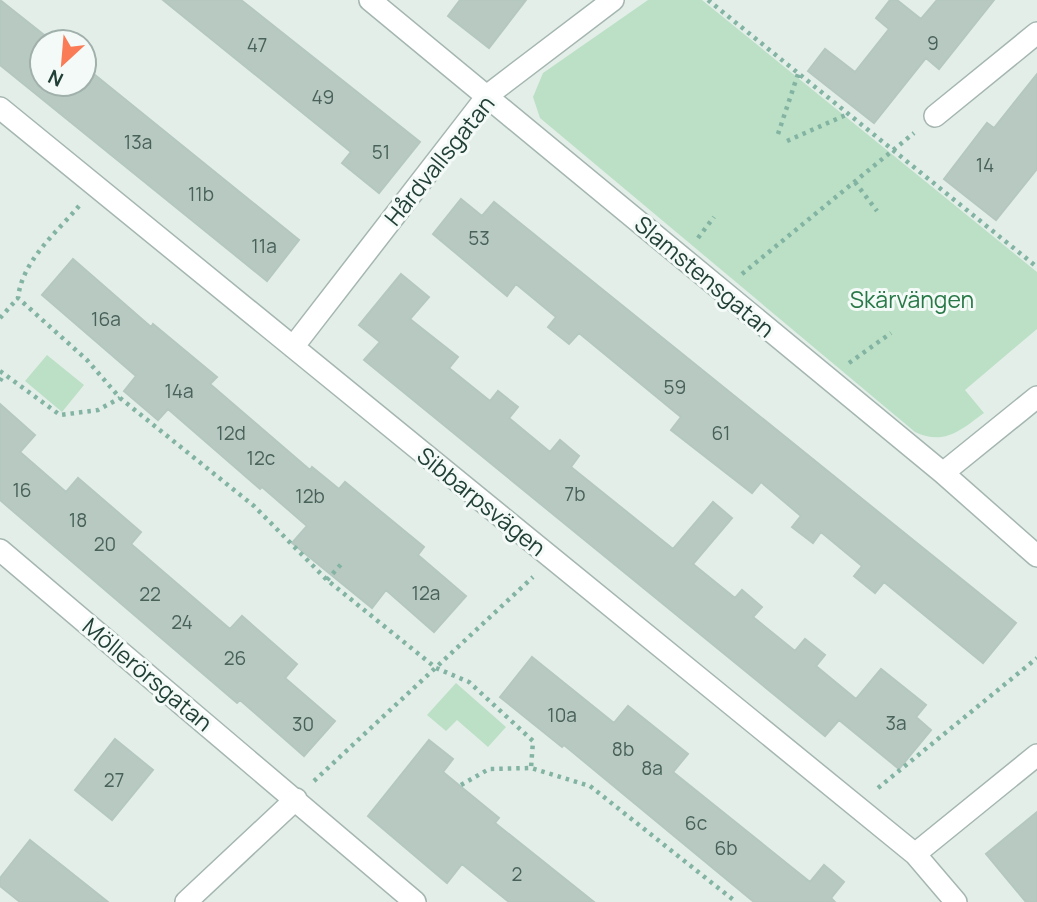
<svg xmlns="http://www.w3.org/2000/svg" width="1037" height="902" font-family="Manrope,sans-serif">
	<rect width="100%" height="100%" fill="#e3eee9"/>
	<path fill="#bbe0c5" d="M648 0H702L1037 272V329L965 390 984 413C961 430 944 446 915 432L540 118 533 97 543 73Z
		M47 355 84 385 62 412 25 381Z
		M456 683 506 727 488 747 457 720 446 731 427 715Z"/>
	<path fill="#b8c9c2" stroke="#b5c8c0" stroke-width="2" d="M0 0 53 42H42V84H84V66L299 240 267 281 0 65Z
		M163 0H241L420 142 379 193 342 163 351 152Z
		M460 0H526L489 48 448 16Z
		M890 0H897L921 19 937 0H994L939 69 926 58 874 123 808 71 825 49 855 72 889 29 876 18Z
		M1037 74V169L996 220 944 179 987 123 994 128Z
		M461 199 482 216 494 202 1016 623 983 663 884 582 875 593 854 576 862 566 821 532 813 543 792 527 801 516 761 482 752 493 671 430 681 417 579 333 569 344 548 327 556 317 516 284 507 296 433 234Z
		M73 259 151 327 153 324 217 377 210 384 310 470 312 467 339 489 345 482 424 547 418 555 466 596 434 632 386 590 372 608 292 543 307 526 262 487 260 489 168 409 158 420 124 391 136 376 42 295Z
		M401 274 429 297 410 319 458 357 449 368 490 401 498 391 518 407 509 418 550 452 560 440 579 456 571 467 673 549 713 502 732 518 693 564 735 598 742 590 762 607 753 617 795 651 805 639 825 655 816 666 856 699 881 669 926 705 916 717 931 730 899 769 839 720 825 736 364 360 380 342 359 325Z
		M0 404 35 435 20 452 66 492 78 478 141 532 131 544 230 629 242 616 297 664 285 678 335 721 304 756 240 700 237 703 0 500Z
		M532 657 614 723 628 706 688 754 673 772 810 882 824 865 844 882 831 898 835 902H754L564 745 562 747 500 697Z
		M115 739 153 770 112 820 75 790Z
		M429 740 453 759 443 772 499 818 495 823 594 902H509L462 864 447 883 368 816Z
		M1037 812V902H1026L986 854Z
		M30 840 108 902H20L0 886V878Z"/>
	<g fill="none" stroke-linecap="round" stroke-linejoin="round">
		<g stroke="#a5b6b0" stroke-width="24">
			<path id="minor" d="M370 0 943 473 1037 556
				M0 108 915 854 956 902
				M935 116 1037 33
				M293 347 488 95 613 0
				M943 473 1037 397
				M0 550 415 902
				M915 854 1037 755
				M186 902 296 799"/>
		</g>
		<path stroke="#82b3a3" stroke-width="4.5" stroke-dasharray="3.5 5" stroke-linecap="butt" d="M708 0 1037 267
			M778 134 798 74
			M787 141 848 114
			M855 182 877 211
			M79 206C56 233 22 261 18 298L87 360 120 398 254 506 327 580 436 668 469 682 533 741 531 768
			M698 238 714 217
			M742 274 914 133
			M0 318 18 298
			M849 363 891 333
			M0 371 60 415 98 410 120 398
			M0 381 4 374
			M327 580 344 561
			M314 781 533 577
			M461 785 489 769 531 768 590 786 736 902
			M878 788 1037 658"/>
		<use href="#minor" stroke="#fff" stroke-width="21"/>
	</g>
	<g text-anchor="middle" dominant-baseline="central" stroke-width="6" stroke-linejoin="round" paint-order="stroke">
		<g font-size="19" fill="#48625a">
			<text x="933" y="43">9</text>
			<text x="257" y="45">47</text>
			<text x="323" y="97">49</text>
			<text x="138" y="142">13a</text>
			<text x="381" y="152">51</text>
			<text x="985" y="165">14</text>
			<text x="201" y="194">11b</text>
			<text x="479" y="238">53</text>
			<text x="264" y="246">11a</text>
			<text x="106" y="319">16a</text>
			<text x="675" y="387">59</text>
			<text x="179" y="391">14a</text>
			<text x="231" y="433">12d</text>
			<text x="721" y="433">61</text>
			<text x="261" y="458">12c</text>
			<text x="22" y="490">16</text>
			<text x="575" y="494">7b</text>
			<text x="310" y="496">12b</text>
			<text x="78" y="520">18</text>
			<text x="105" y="544">20</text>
			<text x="426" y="593">12a</text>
			<text x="150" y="594">22</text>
			<text x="182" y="622">24</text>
			<text x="235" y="658">26</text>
			<text x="562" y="715">10a</text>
			<text x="896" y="723">3a</text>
			<text x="303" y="724">30</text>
			<text x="623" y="749">8b</text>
			<text x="652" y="768">8a</text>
			<text x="114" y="780">27</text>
			<text x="696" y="823">6c</text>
			<text x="726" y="848">6b</text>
			<text x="517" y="874">2</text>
		</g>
		<g font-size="23" fill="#224038" stroke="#f4faf7">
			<text transform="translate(439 160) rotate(-51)">Hårdvallsgatan</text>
			<text transform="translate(705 276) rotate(40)">Slamstensgatan</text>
			<text transform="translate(482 501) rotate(39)">Sibbarpsvägen</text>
			<text transform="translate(148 674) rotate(40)">Möllerörsgatan</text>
		</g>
		<g font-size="23" fill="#297948" stroke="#f4faf7">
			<text x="912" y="299">Skärvängen</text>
		</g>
	</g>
	<g transform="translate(63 63) rotate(206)"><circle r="33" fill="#f4faf7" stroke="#a0b0ab" stroke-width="2"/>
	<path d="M0-5L12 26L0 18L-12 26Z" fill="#f97c56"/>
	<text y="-10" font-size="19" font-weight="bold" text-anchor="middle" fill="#224038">N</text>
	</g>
</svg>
